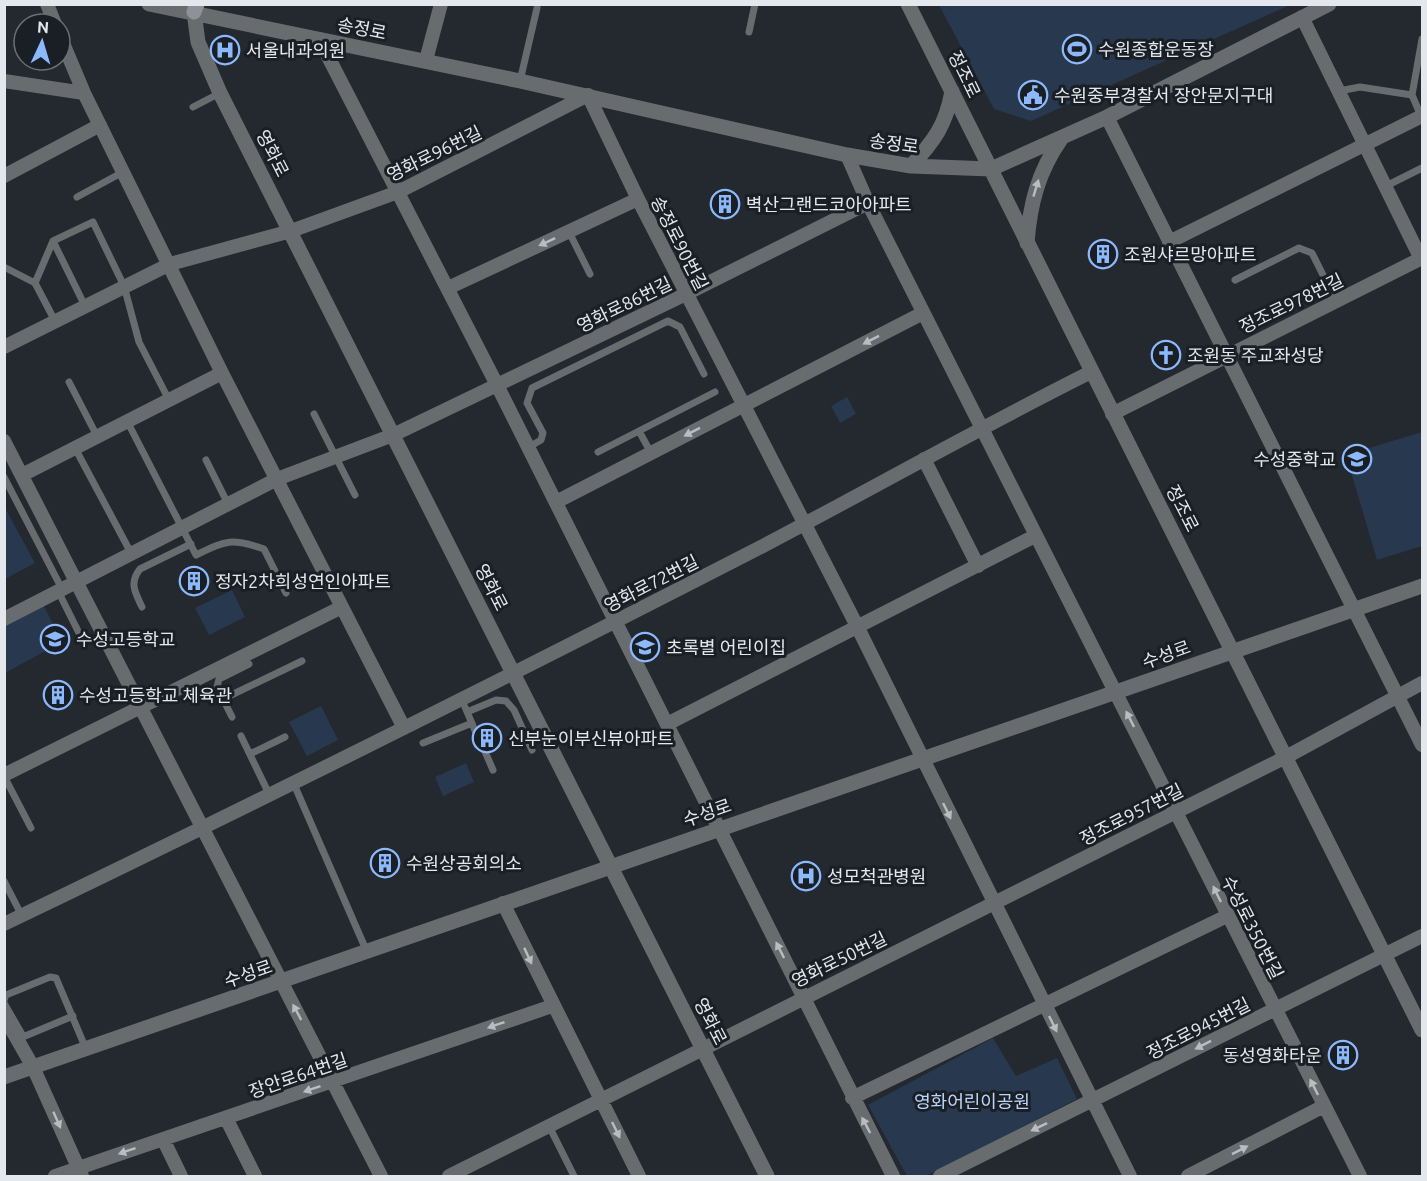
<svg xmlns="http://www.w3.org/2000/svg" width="1427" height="1181" font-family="Ubuntu,'Noto Sans KR',sans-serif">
	<rect width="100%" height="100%" fill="#24282f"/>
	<path fill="#28384e" d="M939 5H1290L1031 121 994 109Z
		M847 397 856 414 840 423 831 406Z
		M1422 432V546L1377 560 1346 455Z
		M4 506 35 563 5 579H4Z
		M232 590 245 617 209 635 195 608Z
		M43 604 62 642 5 673V625Z
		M321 706 338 740 307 756 289 722Z
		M466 763 474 782 443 796 435 777Z
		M993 1038 1016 1076 1057 1058 1077 1099 926 1176H907L868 1105Z"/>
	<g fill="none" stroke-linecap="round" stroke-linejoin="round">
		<path stroke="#696c6f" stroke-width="7" d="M749 32 755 4
			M520 81 537 8
			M1339 91 1360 87 1412 95 1421 116
			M1412 95 1422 39
			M193 107 220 93
			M1386 186 1422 168
			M77 197 123 172
			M569 232 590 274
			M53 241 85 306
			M4 267 35 283 55 321
			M1235 280 1299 248 1312 253 1336 301
			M35 283 53 241 93 222 124 286 139 342 169 400
			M69 382 97 436
			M314 414 355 495
			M127 421 196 555C226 540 232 538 264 549L286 593
			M639 431 651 453
			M529 447 541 440 543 433 527 403 532 388 668 321 680 327 704 374
			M75 448 131 553
			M598 452 715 392
			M206 460 228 504
			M4 477 62 589
			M58 591 83 641
			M142 607C135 592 129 583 140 569L191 544
			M223 699 302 661
			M465 707 476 733
			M467 712 496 700 506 701 514 710 532 750
			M232 717 217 687 219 679 249 664
			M241 736 269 794
			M423 743 472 723
			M483 747 493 770
			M250 754 285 737
			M4 776 31 828
			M293 782 367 952
			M4 881 22 916
			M4 1000 6 995 50 977 56 978 86 1049
			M4 1003 23 1036
			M18 1039 73 1016
			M549 1126 574 1176"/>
		<path stroke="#696c6f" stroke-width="14" d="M47 4 55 24
			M1302 17 1421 259
			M60 36 84 93 222 373 404 728
			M319 39 497 385 893 1176
			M426 60 441 4
			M4 81 84 93
			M1107 117 1422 745
			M847 155 868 203C1031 528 1196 852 1360 1176
			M4 176 100 125
			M1169 242 1422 116
			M448 288 638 199
			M4 347 170 264 291 231 398 192 588 95 638 199 858 628 1130 1176
			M1112 414 1422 258
			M4 441 381 1176
			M924 459 978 566
			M22 475 222 373
			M556 502 923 313
			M4 619 277 479 393 435 686 294 868 203
			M667 724 1035 536
			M4 775 342 607
			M503 903 639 1176
			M4 924C258 802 510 676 761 547 871 489 979 428 1091 372
			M4 1016 33 1067 82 1176
			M852 1098 1227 916
			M226 1118 255 1176
			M163 1139 181 1176
			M55 1176 552 1006
			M449 1176 1286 757 1422 683
			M940 1176 1422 936
			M1188 1176 1324 1106"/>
		<path stroke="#696c6f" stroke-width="15" d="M149 4 520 81 847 155 911 166 991 169 1107 117 1329 4
			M908 4 1422 1030
			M194 12 198 42 220 93 767 1176
			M911 166C934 141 946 125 952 91
			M1027 243C1030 204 1038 172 1061 139
			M4 1077 1422 586"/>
		<path stroke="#8e9298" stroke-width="15" d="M194 12 197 4"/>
	</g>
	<defs><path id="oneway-solid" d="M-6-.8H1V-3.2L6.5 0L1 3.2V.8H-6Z" transform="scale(1.5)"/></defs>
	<g fill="#b9bcc0">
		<use href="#oneway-solid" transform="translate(1036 188) rotate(-73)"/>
		<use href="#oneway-solid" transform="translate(547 242) rotate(155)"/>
		<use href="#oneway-solid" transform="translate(871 340) rotate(153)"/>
		<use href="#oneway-solid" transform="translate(692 432) rotate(153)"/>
		<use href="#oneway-solid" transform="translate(1130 719) rotate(-117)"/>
		<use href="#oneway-solid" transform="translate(947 811) rotate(64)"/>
		<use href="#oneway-solid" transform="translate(1217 894) rotate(-116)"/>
		<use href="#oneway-solid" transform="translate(780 950) rotate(-117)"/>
		<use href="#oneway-solid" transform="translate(528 956) rotate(65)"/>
		<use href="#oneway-solid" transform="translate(297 1012) rotate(-118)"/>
		<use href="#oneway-solid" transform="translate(1053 1024) rotate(64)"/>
		<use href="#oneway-solid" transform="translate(496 1025) rotate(161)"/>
		<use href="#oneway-solid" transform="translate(1203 1045) rotate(153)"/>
		<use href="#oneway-solid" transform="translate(1314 1087) rotate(-117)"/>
		<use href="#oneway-solid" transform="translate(312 1089) rotate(161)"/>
		<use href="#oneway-solid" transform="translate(57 1120) rotate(66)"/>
		<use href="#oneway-solid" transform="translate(866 1125) rotate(-118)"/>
		<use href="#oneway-solid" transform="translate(1039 1127) rotate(154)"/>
		<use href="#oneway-solid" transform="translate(616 1130) rotate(64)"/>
		<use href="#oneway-solid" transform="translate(1240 1150) rotate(-27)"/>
		<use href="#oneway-solid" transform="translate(127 1151) rotate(161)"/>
	</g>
	<defs>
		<g id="stadium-ring" transform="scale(1.5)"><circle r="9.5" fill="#1a1f25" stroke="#8cb9fc" stroke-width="1.5"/><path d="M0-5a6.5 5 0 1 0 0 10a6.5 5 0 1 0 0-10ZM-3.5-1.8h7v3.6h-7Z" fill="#8cb9fc"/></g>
		<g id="hospital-ring" transform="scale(1.5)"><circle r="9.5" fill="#1a1f25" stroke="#8cb9fc" stroke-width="1.5"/><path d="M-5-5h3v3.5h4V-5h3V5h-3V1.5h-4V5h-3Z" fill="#8cb9fc"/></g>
		<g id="civic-ring" transform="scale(1.5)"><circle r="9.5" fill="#1a1f25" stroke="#8cb9fc" stroke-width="1.5"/><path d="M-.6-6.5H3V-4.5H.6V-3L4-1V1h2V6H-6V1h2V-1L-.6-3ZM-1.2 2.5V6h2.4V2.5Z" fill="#8cb9fc"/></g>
		<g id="building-ring" transform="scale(1.5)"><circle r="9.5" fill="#1a1f25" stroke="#8cb9fc" stroke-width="1.5"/><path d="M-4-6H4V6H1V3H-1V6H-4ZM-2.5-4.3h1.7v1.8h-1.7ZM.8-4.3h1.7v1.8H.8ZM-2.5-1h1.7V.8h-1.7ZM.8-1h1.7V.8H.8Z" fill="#8cb9fc"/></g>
		<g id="church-ring" transform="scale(1.5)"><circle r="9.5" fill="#1a1f25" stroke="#8cb9fc" stroke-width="1.5"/><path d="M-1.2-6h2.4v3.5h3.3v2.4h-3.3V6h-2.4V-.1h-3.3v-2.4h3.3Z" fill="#8cb9fc"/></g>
		<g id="school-ring" transform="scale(1.5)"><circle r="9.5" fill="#1a1f25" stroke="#8cb9fc" stroke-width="1.5"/><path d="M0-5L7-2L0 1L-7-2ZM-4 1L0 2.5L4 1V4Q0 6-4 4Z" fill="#8cb9fc"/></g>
	</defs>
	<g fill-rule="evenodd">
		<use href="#stadium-ring" x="1077" y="49"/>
		<use href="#hospital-ring" x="225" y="50"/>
		<use href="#civic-ring" x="1033" y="95"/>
		<use href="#building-ring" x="725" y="204"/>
		<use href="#building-ring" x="1103" y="254"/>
		<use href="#church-ring" x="1166" y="355"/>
		<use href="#school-ring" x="1357" y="459"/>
		<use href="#building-ring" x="194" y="581"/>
		<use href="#school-ring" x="55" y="639"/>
		<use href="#school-ring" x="645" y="647"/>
		<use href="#building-ring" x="58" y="695"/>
		<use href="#building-ring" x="487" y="738"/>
		<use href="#building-ring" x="385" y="863"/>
		<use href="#hospital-ring" x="806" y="876"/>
		<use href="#building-ring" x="1343" y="1055"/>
	</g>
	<g text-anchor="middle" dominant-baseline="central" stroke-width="6" stroke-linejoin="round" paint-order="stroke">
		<g font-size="18" fill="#e4e7ec" stroke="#1a1f25">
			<text transform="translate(362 28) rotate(11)">송정로</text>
			<text transform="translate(965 74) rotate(64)">정조로</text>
			<text transform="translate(894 143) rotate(8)">송정로</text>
			<text transform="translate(273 153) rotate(63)">영화로</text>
			<text transform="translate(434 153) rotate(-26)">영화로96번길</text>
			<text transform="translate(680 243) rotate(63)">송정로90번길</text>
			<text transform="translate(1291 303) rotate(-26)">정조로978번길</text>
			<text transform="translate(624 304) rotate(-26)">영화로86번길</text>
			<text transform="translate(1183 508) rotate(63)">정조로</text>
			<text transform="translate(651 583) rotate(-27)">영화로72번길</text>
			<text transform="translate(492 587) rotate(63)">영화로</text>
			<text transform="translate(1166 654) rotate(-20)">수성로</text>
			<text transform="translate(707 812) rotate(-19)">수성로</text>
			<text transform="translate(1131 814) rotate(-27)">정조로957번길</text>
			<text transform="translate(1253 927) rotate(63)">수성로350번길</text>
			<text transform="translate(839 959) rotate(-26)">영화로50번길</text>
			<text transform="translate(248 973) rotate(-19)">수성로</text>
			<text transform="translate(711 1021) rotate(63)">영화로</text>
			<text transform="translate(1198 1028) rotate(-27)">정조로945번길</text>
			<text transform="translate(298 1075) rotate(-19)">장안로64번길</text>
		</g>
		<g font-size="18" fill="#e4e7ec" stroke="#1a1f25" text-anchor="start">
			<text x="1098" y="49">수원종합운동장</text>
			<text x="246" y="50">서울내과의원</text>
			<text x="1054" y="95">수원중부경찰서 장안문지구대</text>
			<text x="746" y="204">벽산그랜드코아아파트</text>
			<text x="1124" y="254">조원샤르망아파트</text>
			<text x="1187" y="355">조원동 주교좌성당</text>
			<text x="1336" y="459" text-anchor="end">수성중학교</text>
			<text x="215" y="581">정자2차희성연인아파트</text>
			<text x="76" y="639">수성고등학교</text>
			<text x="666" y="647">초록별 어린이집</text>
			<text x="79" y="695">수성고등학교 체육관</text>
			<text x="508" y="738">신부눈이부신뷰아파트</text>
			<text x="406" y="863">수원상공회의소</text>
			<text x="827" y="876">성모척관병원</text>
			<text x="1322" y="1055" text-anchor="end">동성영화타운</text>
		</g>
		<g font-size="18" fill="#bad5fc" stroke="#1a1f25">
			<text x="972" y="1101">영화어린이공원</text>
		</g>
	</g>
	<rect width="1427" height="1181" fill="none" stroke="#e4e7ec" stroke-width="12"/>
	<g transform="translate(42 42) rotate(4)"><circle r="28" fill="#1a1f25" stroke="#6b6f75" stroke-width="1.5"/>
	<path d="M0-4.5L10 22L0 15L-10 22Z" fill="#8cb9fc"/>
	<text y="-9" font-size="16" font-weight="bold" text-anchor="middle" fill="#e4e7ec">N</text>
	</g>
</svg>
